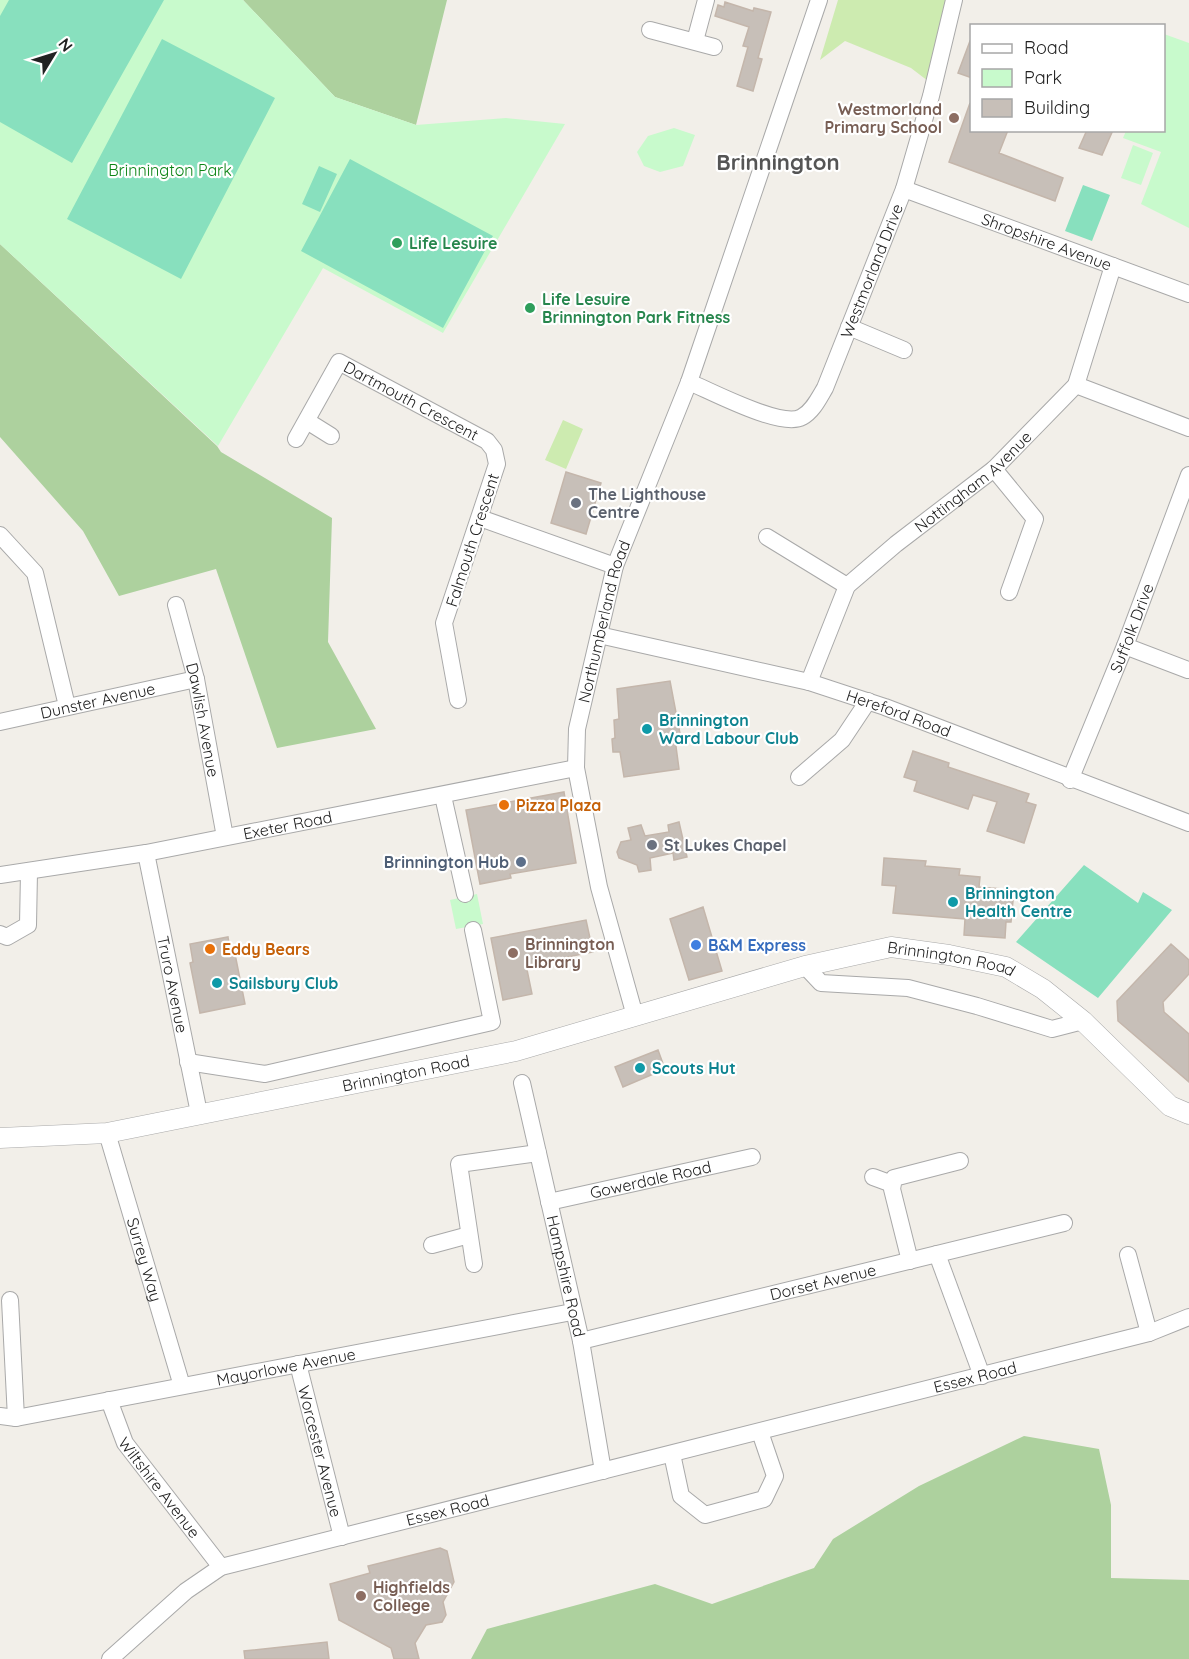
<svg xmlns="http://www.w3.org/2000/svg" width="1189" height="1659" font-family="Quicksand,sans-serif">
	<rect width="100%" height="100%" fill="#f2efe9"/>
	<path fill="#cdebb0" d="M838 0H948L928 81 911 68 845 41 820 60Z
		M563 420 583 429 566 469 545 460Z"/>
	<path fill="#add19e" d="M243 0H447L416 125 335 97Z
		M0 244 217 446 221 452 332 518 328 642 376 729 277 748 216 569 119 596 83 531 0 437Z
		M1024 1436 1099 1449 1111 1505V1578L1189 1580V1659H471L487 1629 655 1584 712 1604 814 1568 833 1539 919 1486Z"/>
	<path fill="#c8facc" d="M0 0H243L335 97 416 125 506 118 565 124 443 333 323 268 218 446 0 244Z
		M1164 34 1189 43V228L1141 204 1161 152 1123 138 1126 131 1164 130Z
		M674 128 695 135 683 166 660 172 644 166 637 152 648 136Z
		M1133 145 1153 153 1141 185 1121 178Z
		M477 894 483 924 456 929 450 900Z"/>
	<path fill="#88e0be" d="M9 0H164L72 163 0 122V16Z
		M162 39 275 98 181 279 67 219Z
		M350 159 493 236 443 328 301 251Z
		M319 166 337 174 320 212 302 204Z
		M1083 185 1110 195 1092 241 1065 231Z
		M1084 865 1138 903 1143 892 1172 910 1098 998 1016 942Z"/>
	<path fill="#c7bfb8" stroke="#c4b6ab" stroke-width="1.5" d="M725 2 753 11 754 8 771 12 758 58 762 59 753 91 737 86 748 47 743 46 749 27 715 16 718 5 724 7Z
		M970 41H972V78L958 73Z
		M970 103 972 130H1008L999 153 1063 178 1055 201 949 162Z
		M1087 130H1113L1102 155 1079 148Z
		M566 472 601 483 586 534 551 523Z
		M670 681 681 739H675L679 769 624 777 620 752H613L612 739 615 738 614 720 619 719 617 689Z
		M913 751 949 763 948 767 1029 794 1026 802 1036 805 1024 843 987 831 997 802 973 795 968 809 914 791 917 781 904 777Z
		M564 792 576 863 510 874 511 878 480 884 466 810Z
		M679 822 687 857 674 860 673 853 650 858 651 870 639 872 637 865 619 858 617 852 621 842 631 840 628 828 641 825 645 836 669 832 668 825Z
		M884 858 926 861 925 866 960 869 959 875 980 877 979 887 1014 890 1011 922H1006L1005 938 964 935 965 919 893 913 896 886 882 885Z
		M703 907 722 971 689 980 670 919Z
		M586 920 593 952 526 965 532 994 503 1000 491 938Z
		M228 937 231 955 235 954 245 1004 200 1013 190 963 193 962 190 944Z
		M1171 944 1189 960V974L1163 1002 1164 1012 1189 1034V1082L1118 1021 1117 1001Z
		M658 1050 665 1069 623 1087 615 1067Z
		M440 1548 447 1551 454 1582 443 1602 446 1615 442 1622 426 1625 415 1643 419 1659H394L391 1648 339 1620 330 1584 370 1573 368 1566Z
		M327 1642 329 1659H245L244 1651Z"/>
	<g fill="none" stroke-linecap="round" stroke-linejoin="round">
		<g stroke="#a9a9a9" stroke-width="18">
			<g id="minor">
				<path d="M650 30 714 47"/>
				<path d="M695 41 706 0"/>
				<path id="s1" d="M904 189 1189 294"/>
				<path d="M849 327 904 350"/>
				<path id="s2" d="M689 382C711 391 782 429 802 417 813 411 819 398 825 388L904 189 931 96 954 0"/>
				<path d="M1076 385 1189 428"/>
				<path d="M307 421 331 436"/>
				<path id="s3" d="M296 439 339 362 487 441 494 450 497 464 444 623 458 700"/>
				<path d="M994 469 1035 519 1009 592"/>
				<path d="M480 518 615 566"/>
				<path d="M0 535 35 573 67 706"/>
				<path d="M767 537 847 586"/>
				<path id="s4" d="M176 605 196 679 225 837"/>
				<path id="s5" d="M599 635 809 682 885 707 1189 823"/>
				<path d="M1125 646 1188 670"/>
				<path id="s6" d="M809 682 847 586 896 544 994 469 1076 385 1113 266"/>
				<path id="s7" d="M0 722 196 679"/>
				<path d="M799 777 842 740 868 701"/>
				<path id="s8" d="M1070 780 1125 646 1189 475"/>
				<path d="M443 796 465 894"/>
				<path id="s9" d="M146 853 199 1113"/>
				<path id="s10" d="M0 875 146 853 576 768"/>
				<path d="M0 934 7 937 28 925 29 872"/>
				<path d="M805 966 821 983 908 988 977 1006 1052 1029 1083 1021"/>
				<path id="s11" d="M635 1016 599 887 576 768 577 729 615 566 689 382 819 0"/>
				<path d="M188 1062 265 1074 492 1022 473 930"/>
				<path id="s12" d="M522 1083 581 1341 603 1471"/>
				<path id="s13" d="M107 1133 182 1386"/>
				<path d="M873 1177 892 1184"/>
				<path id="s14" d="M549 1202 752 1157"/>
				<path d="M432 1245 469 1235"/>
				<path d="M937 1254 982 1376"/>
				<path d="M1128 1255 1149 1333"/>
				<path d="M910 1261 892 1189 894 1178 960 1161"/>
				<path d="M474 1264 459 1164 538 1153"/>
				<path d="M10 1300 16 1418"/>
				<path id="s15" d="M581 1341 1064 1223"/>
				<path id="s16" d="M298 1364 342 1537"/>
				<path id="s17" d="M109 1400 125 1443 221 1567"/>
				<path id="s18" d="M0 1416 16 1418 572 1312"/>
				<path d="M672 1454 681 1496 705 1515 764 1499 775 1476 760 1432"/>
				<path id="s19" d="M110 1659 186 1591 221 1567 1149 1333 1189 1317"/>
			</g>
		</g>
		<g stroke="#a9a9a9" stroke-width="21">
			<g id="tertiary">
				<path id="s20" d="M0 1138 107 1133 516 1051 805 966 891 947 949 955 1006 967 1043 989 1083 1021 1170 1106 1189 1114"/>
			</g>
		</g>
		<use href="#minor" stroke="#fff" stroke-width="16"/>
		<use href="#tertiary" stroke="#fff" stroke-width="20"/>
	</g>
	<g fill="#8d6e63" stroke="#fff" stroke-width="2">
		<circle cx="954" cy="118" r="6"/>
		<circle cx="513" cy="953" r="6"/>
		<circle cx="361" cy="1596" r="6"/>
	</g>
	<g fill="#2e9e5b" stroke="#fff" stroke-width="2">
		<circle cx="397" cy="243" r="6"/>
		<circle cx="530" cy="308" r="6"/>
	</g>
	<g fill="#6b7280" stroke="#fff" stroke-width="2">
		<circle cx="576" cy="503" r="6"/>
		<circle cx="652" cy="845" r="6"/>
	</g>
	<g fill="#0f9aa8" stroke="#fff" stroke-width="2">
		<circle cx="647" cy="729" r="6"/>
		<circle cx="953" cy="902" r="6"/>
		<circle cx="217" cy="983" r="6"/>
		<circle cx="640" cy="1068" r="6"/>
	</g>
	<g fill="#e8710a" stroke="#fff" stroke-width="2">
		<circle cx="504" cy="805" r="6"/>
		<circle cx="210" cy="949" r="6"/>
	</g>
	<circle fill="#5c6f8a" stroke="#fff" stroke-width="2" cx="521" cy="862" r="6"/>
	<circle fill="#3f7fe0" stroke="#fff" stroke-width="2" cx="696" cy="945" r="6"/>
	<g text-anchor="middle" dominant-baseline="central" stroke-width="4.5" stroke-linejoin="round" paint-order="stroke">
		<g font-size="16" font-weight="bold" fill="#785e54" stroke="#fff" text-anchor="start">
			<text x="942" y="109" text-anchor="end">Westmorland<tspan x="942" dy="18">Primary School</tspan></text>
			<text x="525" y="944">Brinnington<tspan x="525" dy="18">Library</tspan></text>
			<text x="373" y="1587">Highfields<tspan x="373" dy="18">College</tspan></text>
		</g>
		<g font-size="16" fill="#0c8416" stroke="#fff">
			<text x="170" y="170">Brinnington Park</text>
		</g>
		<g font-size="16" fill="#222" stroke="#fff">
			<text stroke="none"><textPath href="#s1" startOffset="152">Shropshire Avenue</textPath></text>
			<text stroke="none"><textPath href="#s2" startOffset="284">Westmorland Drive</textPath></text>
			<text stroke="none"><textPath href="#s3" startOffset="170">Dartmouth Crescent</textPath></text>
			<text stroke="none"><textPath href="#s6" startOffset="267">Nottingham Avenue</textPath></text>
			<text transform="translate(472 540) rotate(-72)">Falmouth Crescent</text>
			<text stroke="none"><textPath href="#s11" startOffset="405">Northumberland Road</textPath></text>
			<text stroke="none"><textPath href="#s8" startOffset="164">Suffolk Drive</textPath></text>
			<text stroke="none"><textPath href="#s7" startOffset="100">Dunster Avenue</textPath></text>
			<text stroke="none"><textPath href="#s5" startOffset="310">Hereford Road</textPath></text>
			<text stroke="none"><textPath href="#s4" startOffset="118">Dawlish Avenue</textPath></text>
			<text stroke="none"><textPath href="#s10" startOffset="292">Exeter Road</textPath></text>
			<text stroke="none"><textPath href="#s20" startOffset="975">Brinnington Road</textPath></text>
			<text stroke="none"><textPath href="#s9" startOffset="134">Truro Avenue</textPath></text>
			<text stroke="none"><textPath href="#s20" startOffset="412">Brinnington Road</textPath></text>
			<text stroke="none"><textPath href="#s14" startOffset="104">Gowerdale Road</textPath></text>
			<text stroke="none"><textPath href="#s13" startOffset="132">Surrey Way</textPath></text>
			<text stroke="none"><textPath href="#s12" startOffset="198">Hampshire Road</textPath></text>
			<text stroke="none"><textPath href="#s15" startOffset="249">Dorset Avenue</textPath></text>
			<text stroke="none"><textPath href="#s18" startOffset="291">Mayorlowe Avenue</textPath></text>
			<text stroke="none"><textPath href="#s19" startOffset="922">Essex Road</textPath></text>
			<text stroke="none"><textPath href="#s16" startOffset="90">Worcester Avenue</textPath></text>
			<text stroke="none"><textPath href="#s17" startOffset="102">Wiltshire Avenue</textPath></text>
			<text stroke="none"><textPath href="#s19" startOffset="378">Essex Road</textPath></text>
		</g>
		<g font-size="16" font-weight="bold" fill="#27864d" stroke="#fff" text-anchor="start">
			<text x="409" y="243">Life Lesuire</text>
			<text x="542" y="299">Life Lesuire<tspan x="542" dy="18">Brinnington Park Fitness</tspan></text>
		</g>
		<g font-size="16" font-weight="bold" fill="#5b616d" stroke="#fff" text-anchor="start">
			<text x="588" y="494">The Lighthouse<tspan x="588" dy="18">Centre</tspan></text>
			<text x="664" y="845">St Lukes Chapel</text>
		</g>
		<g font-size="16" font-weight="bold" fill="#0d838f" stroke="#fff" text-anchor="start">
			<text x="659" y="720">Brinnington<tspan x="659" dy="18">Ward Labour Club</tspan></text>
			<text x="965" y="893">Brinnington<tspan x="965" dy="18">Health Centre</tspan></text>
			<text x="229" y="983">Sailsbury Club</text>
			<text x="652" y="1068">Scouts Hut</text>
		</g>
		<g font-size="16" font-weight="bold" fill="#c56008" stroke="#fff" text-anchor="start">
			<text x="516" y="805">Pizza Plaza</text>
			<text x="222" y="949">Eddy Bears</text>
		</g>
		<g font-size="16" font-weight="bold" fill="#4e5e75" stroke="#fff" text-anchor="end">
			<text x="509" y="862">Brinnington Hub</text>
		</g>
		<g font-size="16" font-weight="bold" fill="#366cbe" stroke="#fff" text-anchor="start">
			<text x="708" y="945">B&amp;M Express</text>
		</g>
		<g font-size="22" font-weight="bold" fill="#555" stroke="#fff">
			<text x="778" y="162">Brinnington</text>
		</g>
	</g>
	<rect x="970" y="24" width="195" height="108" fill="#ffffff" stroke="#a7a7a7" stroke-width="1.5"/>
	<rect x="982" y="44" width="30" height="9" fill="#ffffff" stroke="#a7a7a7" stroke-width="1.5"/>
	<text x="1024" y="54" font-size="18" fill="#222222">Road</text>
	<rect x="982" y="69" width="30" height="18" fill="#c8facc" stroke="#a7a7a7" stroke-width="1.5"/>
	<text x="1024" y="84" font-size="18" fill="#222222">Park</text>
	<rect x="982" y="99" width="30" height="18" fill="#c7bfb8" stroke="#a7a7a7" stroke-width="1.5"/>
	<text x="1024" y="114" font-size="18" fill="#222222">Building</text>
	<g transform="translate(54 54) rotate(52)" stroke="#ffffff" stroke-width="4.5" paint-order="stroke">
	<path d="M0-4.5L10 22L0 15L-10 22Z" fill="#222222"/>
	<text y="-9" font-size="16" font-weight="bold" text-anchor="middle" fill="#222222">N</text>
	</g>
</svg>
